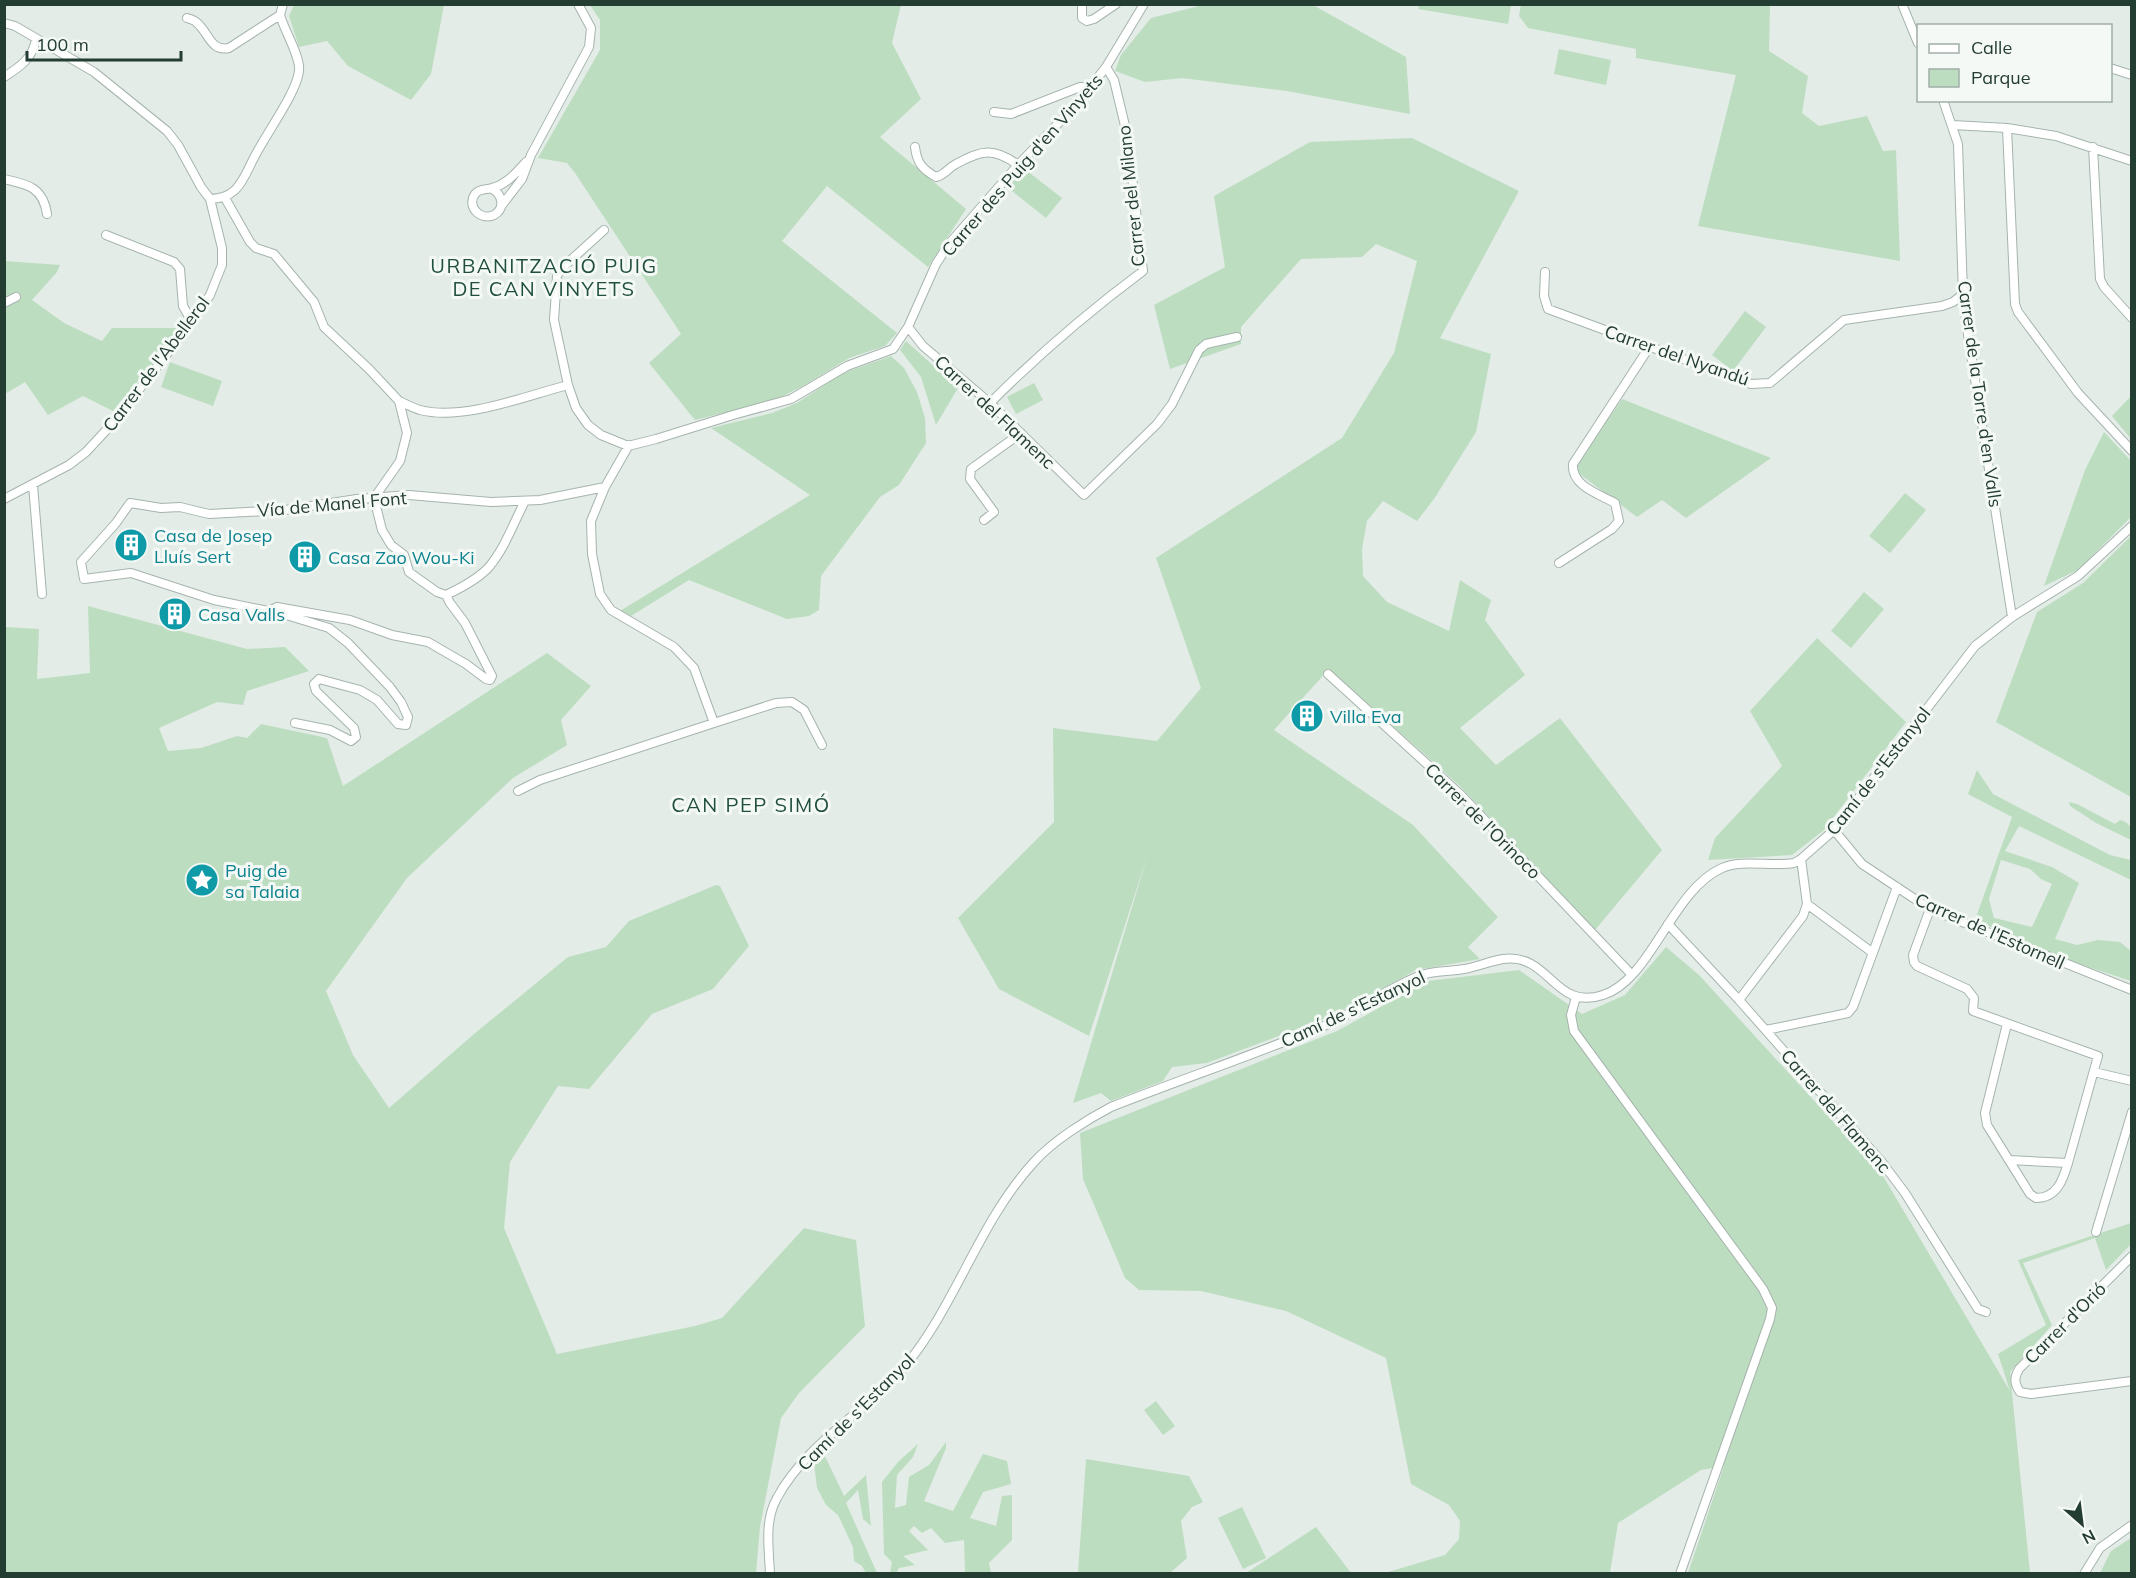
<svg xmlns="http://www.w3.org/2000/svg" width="2136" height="1578" font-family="Mulish,sans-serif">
	<rect width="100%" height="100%" fill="#e3ece7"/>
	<path fill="#bdddc1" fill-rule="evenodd" d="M1521 4 1770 5 1769 51 1808 76 1802 113 1819 126 1867 116 1883 151 1896 150 1900 261 1698 226 1736 75 1636 58V49L1528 28 1519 16Z
		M294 5H444L431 74 411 100 348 66 327 41 299 47 289 16Z
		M590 5H901L892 43 921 99 880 137 966 209 928 267 827 186 782 241 897 333 885 346 849 358 805 385 775 400 695 420 649 363 681 334 575 173 567 163 538 158 600 50V20Z
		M1203 5H1313L1406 57 1410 114 1287 91 1182 78 1145 82 1115 71 1121 55 1151 18Z
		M1419 5V4L1511 5 1508 24 1418 9Z
		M1559 49 1611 60 1606 85 1554 74Z
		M1412 138 1519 191 1440 338 1491 354 1476 432 1434 499 1417 521 1383 501 1367 521 1362 549 1363 576 1387 602 1449 631 1460 580 1491 600 1485 620 1525 675 1460 728 1496 765 1560 718 1662 850 1595 930 1461 787 1329 669 1274 730 1413 825 1498 917 1468 947 1480 959 1416 970 1332 1016 1207 1063 1172 1067 1163 1081 1111 1101 1101 1093 1073 1103 1148 854 1089 1036 999 989 958 918 1054 822 1053 728 1157 741 1201 688 1156 558 1342 438 1394 353 1417 261 1376 244 1362 257 1301 259 1241 327V344L1170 369 1154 305 1225 267 1214 196 1310 142Z
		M1022 167 1062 198 1046 218 1007 187Z
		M5 261 60 265 57 272 32 300 64 323 102 341 112 328H182L113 411 83 396 48 415 25 382 5 394Z
		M1745 311 1766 327 1733 371 1712 355Z
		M906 341 958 388 936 425 921 377 900 350Z
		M891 356 904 368 917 392 925 418 926 443 899 485 880 497 821 576 819 610 809 616 787 619 689 580 631 616 620 611 810 495 711 428 772 413 797 403 843 373Z
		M170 362 222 381 213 406 161 387Z
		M1034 383 1043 400 1016 414 1007 397Z
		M2131 396V439L2112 416Z
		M1622 399 1771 458 1686 518 1662 500 1637 517 1577 472V464Z
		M2104 432 2131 461V517L2078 570 2044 586 2085 470Z
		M1905 493 1926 510 1890 553 1869 536Z
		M2131 536V797L1996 722 2037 612 2083 583Z
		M1864 592 1884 609 1851 648 1831 631Z
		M88 606 247 649 285 647 309 671 247 691 243 705 217 702 159 728 168 751 201 748 237 736 247 738 261 724 327 738 343 786 547 653 591 686 561 720 567 745 513 778 407 878 326 991 353 1055 389 1108 474 1034 568 957 606 947 629 921 716 885 720 886 749 946 713 989 652 1014 589 1089 558 1086 510 1162 504 1228 557 1354 695 1326 722 1318 804 1228 856 1240 865 1326 799 1393 781 1418 760 1527 756 1573H5V627L39 629 37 679 90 673Z
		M1817 638 1906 722 1824 830 1792 855 1708 860 1715 838 1782 766 1750 711Z
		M1977 770 1993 794 2110 855 2131 860V880L2019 826 2005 851 2052 867 2079 883 2055 939 2077 945 2098 940 2120 942 2131 951V981L2070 961 1975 920 2012 817 1968 794ZM2001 860 2030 869 2041 879 2052 884 2032 927 1994 918 1989 899Z
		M2069 802 2077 804 2115 824 2120 820C2131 822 2132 830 2131 840L2096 823 2070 806Z
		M1666 947 1699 975 1883 1176 2010 1391 1998 1354 2046 1325 2018 1260 2131 1223V1244L2106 1270 2095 1238 2023 1263 2052 1325 2010 1372 2030 1573H1688L1724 1466 1701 1470 1618 1523 1610 1573H1385L1445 1555 1459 1539 1460 1521 1449 1505 1411 1484 1386 1358 1286 1311 1201 1291 1139 1290 1125 1278 1083 1179 1080 1133 1337 1031 1428 981 1519 970 1582 1014 1625 995Z
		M1156 1401 1175 1426 1163 1435 1144 1410Z
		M946 1442V1448L924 1501 953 1511 983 1454 1007 1461 1011 1484 983 1492 970 1518 996 1526 1002 1496 1012 1495V1540L989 1563 991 1573H965L964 1540 945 1543 931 1528 922 1533 914 1526 909 1531 928 1550 903 1556 915 1565 899 1568 896 1573H890L892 1562 884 1554 882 1482 898 1462 918 1444 913 1457 897 1475 895 1508 906 1505 909 1477 929 1465Z
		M823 1452 844 1496 866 1475 871 1526 863 1519 858 1490 846 1503 877 1573H866L862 1566 854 1561 853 1547 838 1515 826 1505 817 1488 814 1463Z
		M1086 1459 1189 1476 1203 1502 1192 1507 1181 1521 1187 1558 1170 1573H1078Z
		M1242 1507 1266 1558 1243 1569 1218 1518Z
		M1316 1527 1351 1573H1246Z
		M2131 1538V1573H2100L2111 1551Z"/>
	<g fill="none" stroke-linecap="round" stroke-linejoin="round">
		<g stroke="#a6b4ad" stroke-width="10">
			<path id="minor" d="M1082 4V18L1087 21 1094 19 1116 4
				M1902 4 1918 43
				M187 18C190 19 194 20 196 22 209 32 210 52 229 48L280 15 283 4
				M4 23 15 26 94 72 167 131 178 145 201 187 210 199 222 248V265L210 295 192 322 112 424 86 452 69 465 4 499
				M2110 68 2132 75
				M4 77C20 67 33 58 36 39
				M1943 100 1958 144 1963 294 1967 328 2012 617
				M994 112 1011 114 1080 87H1091
				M1953 125 2007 128 2056 136 2132 161
				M2007 128 2015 304 2018 312 2078 393 2132 451
				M915 147C917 163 922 169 936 177 945 175 948 168 956 164 981 150 994 147 1018 165
				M2093 147 2100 279 2104 287 2132 318
				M4 179C27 184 43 187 47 214
				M492 189C502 194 506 208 494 215 481 221 466 207 475 194 480 188 486 190 492 188 506 185 517 172 526 162
				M225 198 250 242 256 248 274 254 314 302 324 327 369 369 399 401 407 433 400 461 374 498 382 530 391 545 404 555 409 572 437 592 446 595 450 603 465 623 492 676 490 680 486 679 466 664 428 642 392 635 350 620 277 607 273 609
				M210 199C221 198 227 197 235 190 245 180 249 166 256 154 266 134 297 92 299 71 301 57 284 30 280 15
				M502 205 522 179 531 155 589 47 591 28 578 4
				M604 230 561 269 557 276 554 320 568 385 576 408 588 425 601 435 628 446 656 439 733 415 791 399 847 366 893 349 908 327 936 264 949 244 1018 165 1077 104 1106 67 1144 4
				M106 235 174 262 180 269 183 306 192 322
				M1545 272 1544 296 1548 309 1751 384 1770 383 1844 320 1942 306 1953 302 1963 294
				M4 303 16 297
				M908 327 923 346 990 403 1084 495 1157 424 1172 404 1199 350 1206 344 1237 337
				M399 401C406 404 413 408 420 410 464 421 525 396 568 385
				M990 403C1038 355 1088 312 1143 271L1127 134 1114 80 1106 67
				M33 485 42 594
				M984 520 994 512 970 479 971 469 1021 433
				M1559 563 1612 529 1619 521 1615 503C1599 494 1571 486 1573 464L1650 346
				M446 595C461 588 478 579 489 567 505 548 514 522 525 501
				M1328 674 1461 795 1632 975
				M295 723 330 730 351 741 356 737 354 728 316 691 314 684 319 679 360 690 377 700 398 724 406 725 408 717 401 702 390 687 348 643 329 628 283 614 214 600 131 573 84 579 81 562 116 523 130 503 161 508 180 507 209 514 285 510 357 499 409 495 491 502 540 500 605 487
				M714 723 776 703 792 702 804 710 822 745
				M518 791 540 780 714 723 694 668 674 647 611 610 600 594 592 554 591 521 605 487 629 445
				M1834 830 1862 864 1930 909 2132 990
				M1807 904 1873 953
				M1930 909 1913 955 1914 962 1917 966 1967 989 1974 998 1973 1011 2098 1056 2068 1163 2009 1160
				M1668 924 1739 1000 1881 1161 1905 1193 1978 1309 1986 1312
				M1576 997 1571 1015 1574 1031 1763 1289 1772 1308 1770 1319 1680 1574
				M1739 1000 1803 916 1807 904 1801 859
				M2007 1024 1985 1113 1987 1125 2030 1194 2036 1198C2057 1198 2063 1180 2068 1163
				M1766 1030 1848 1013 1853 1007 1897 887
				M2094 1072 2132 1081
				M2096 1232 2132 1112
				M2132 1256 2019 1369C2014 1378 2014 1383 2020 1392L2031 1394 2132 1381
				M770 1574C769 1548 764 1521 777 1498 807 1442 867 1412 906 1365 957 1303 979 1222 1034 1162 1053 1141 1086 1120 1111 1107 1180 1080 1250 1056 1319 1028 1354 1014 1384 990 1419 976 1433 970 1449 972 1464 969 1477 967 1490 961 1503 959 1551 953 1553 1011 1603 995 1651 980 1672 890 1722 868 1742 859 1772 867 1794 863L1801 859 1834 830 1975 646 2012 617 2078 576 2132 526
				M2084 1574 2100 1548 2132 1525"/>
		</g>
		<use href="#minor" stroke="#fff" stroke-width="8"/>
	</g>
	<defs>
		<g id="building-disc" transform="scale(1.725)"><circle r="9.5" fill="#0f9aa8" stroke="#f4f9f6"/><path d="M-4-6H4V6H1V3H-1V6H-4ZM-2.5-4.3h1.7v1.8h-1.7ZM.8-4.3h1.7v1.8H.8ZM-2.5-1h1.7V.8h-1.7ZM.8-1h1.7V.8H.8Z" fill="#fff"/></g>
		<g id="sight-disc" transform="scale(1.725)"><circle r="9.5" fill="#0f9aa8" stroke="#f4f9f6"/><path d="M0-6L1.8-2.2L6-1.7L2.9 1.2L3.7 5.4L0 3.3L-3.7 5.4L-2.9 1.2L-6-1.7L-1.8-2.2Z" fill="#fff"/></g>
	</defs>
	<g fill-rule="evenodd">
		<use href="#building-disc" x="131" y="545"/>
		<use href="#building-disc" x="305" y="557"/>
		<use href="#building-disc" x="175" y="614"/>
		<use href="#building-disc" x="1307" y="716"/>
		<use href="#sight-disc" x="202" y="880"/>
	</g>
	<g text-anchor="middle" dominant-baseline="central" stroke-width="6" stroke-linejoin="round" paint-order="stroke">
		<g font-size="18" fill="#243d32" stroke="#f4f9f6">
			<text transform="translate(1022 165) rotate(-49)">Carrer des Puig d'en Vinyets</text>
			<text transform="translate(1131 196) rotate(-96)">Carrer del Milano</text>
			<text transform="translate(1677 355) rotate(19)">Carrer del Nyandú</text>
			<text transform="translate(156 364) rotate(-53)">Carrer de l'Abellerol</text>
			<text transform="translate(1980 394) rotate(82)">Carrer de la Torre d'en Valls</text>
			<text transform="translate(995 412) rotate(43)">Carrer del Flamenc</text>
			<text transform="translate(332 504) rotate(-5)">Vía de Manel Font</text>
			<text transform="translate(1878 771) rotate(-52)">Camí de s'Estanyol</text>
			<text transform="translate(1483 821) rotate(45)">Carrer de l'Orinoco</text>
			<text transform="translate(1990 931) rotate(24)">Carrer de l'Estornell</text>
			<text transform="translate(1353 1009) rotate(-25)">Camí de s'Estanyol</text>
			<text transform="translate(1836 1111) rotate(49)">Carrer del Flamenc</text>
			<text transform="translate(2065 1323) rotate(-45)">Carrer d'Orió</text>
			<text transform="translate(856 1412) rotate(-45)">Camí de s'Estanyol</text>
		</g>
		<g font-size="18" fill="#0d838f" stroke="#f4f9f6" text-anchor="start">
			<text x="154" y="535">Casa de Josep<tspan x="154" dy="21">Lluís Sert</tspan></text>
			<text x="328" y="557">Casa Zao Wou-Ki</text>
			<text x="198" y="614">Casa Valls</text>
			<text x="1330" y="716">Villa Eva</text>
			<text x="225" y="870">Puig de<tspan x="225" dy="21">sa Talaia</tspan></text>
		</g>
		<g font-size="20" letter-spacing="1.5" fill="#204f3c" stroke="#f4f9f6">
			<text x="544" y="265">URBANITZACIÓ PUIG<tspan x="544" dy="23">DE CAN VINYETS</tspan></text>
			<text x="751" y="804">CAN PEP SIMÓ</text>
		</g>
	</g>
	<rect width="2136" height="1578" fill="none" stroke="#243d32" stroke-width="12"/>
	<rect x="1917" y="24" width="195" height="78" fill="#f4f9f6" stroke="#a1aea8" stroke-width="1.5"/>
	<rect x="1929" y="44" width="30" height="9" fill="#ffffff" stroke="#a1aea8" stroke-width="1.5"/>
	<text x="1971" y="54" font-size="18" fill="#243d32">Calle</text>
	<rect x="1929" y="69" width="30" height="18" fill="#bdddc1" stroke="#a1aea8" stroke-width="1.5"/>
	<text x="1971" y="84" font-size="18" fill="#243d32">Parque</text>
	<g transform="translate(2082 1524) rotate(152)" stroke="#f4f9f6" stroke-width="4.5" paint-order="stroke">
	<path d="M0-4.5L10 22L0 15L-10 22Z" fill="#243d32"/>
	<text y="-9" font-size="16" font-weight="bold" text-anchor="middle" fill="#243d32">N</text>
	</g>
	<path d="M27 51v9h154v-9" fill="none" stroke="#243d32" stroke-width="3"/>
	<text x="36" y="51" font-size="18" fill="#243d32" stroke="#f4f9f6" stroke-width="4.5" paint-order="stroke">100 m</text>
</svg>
